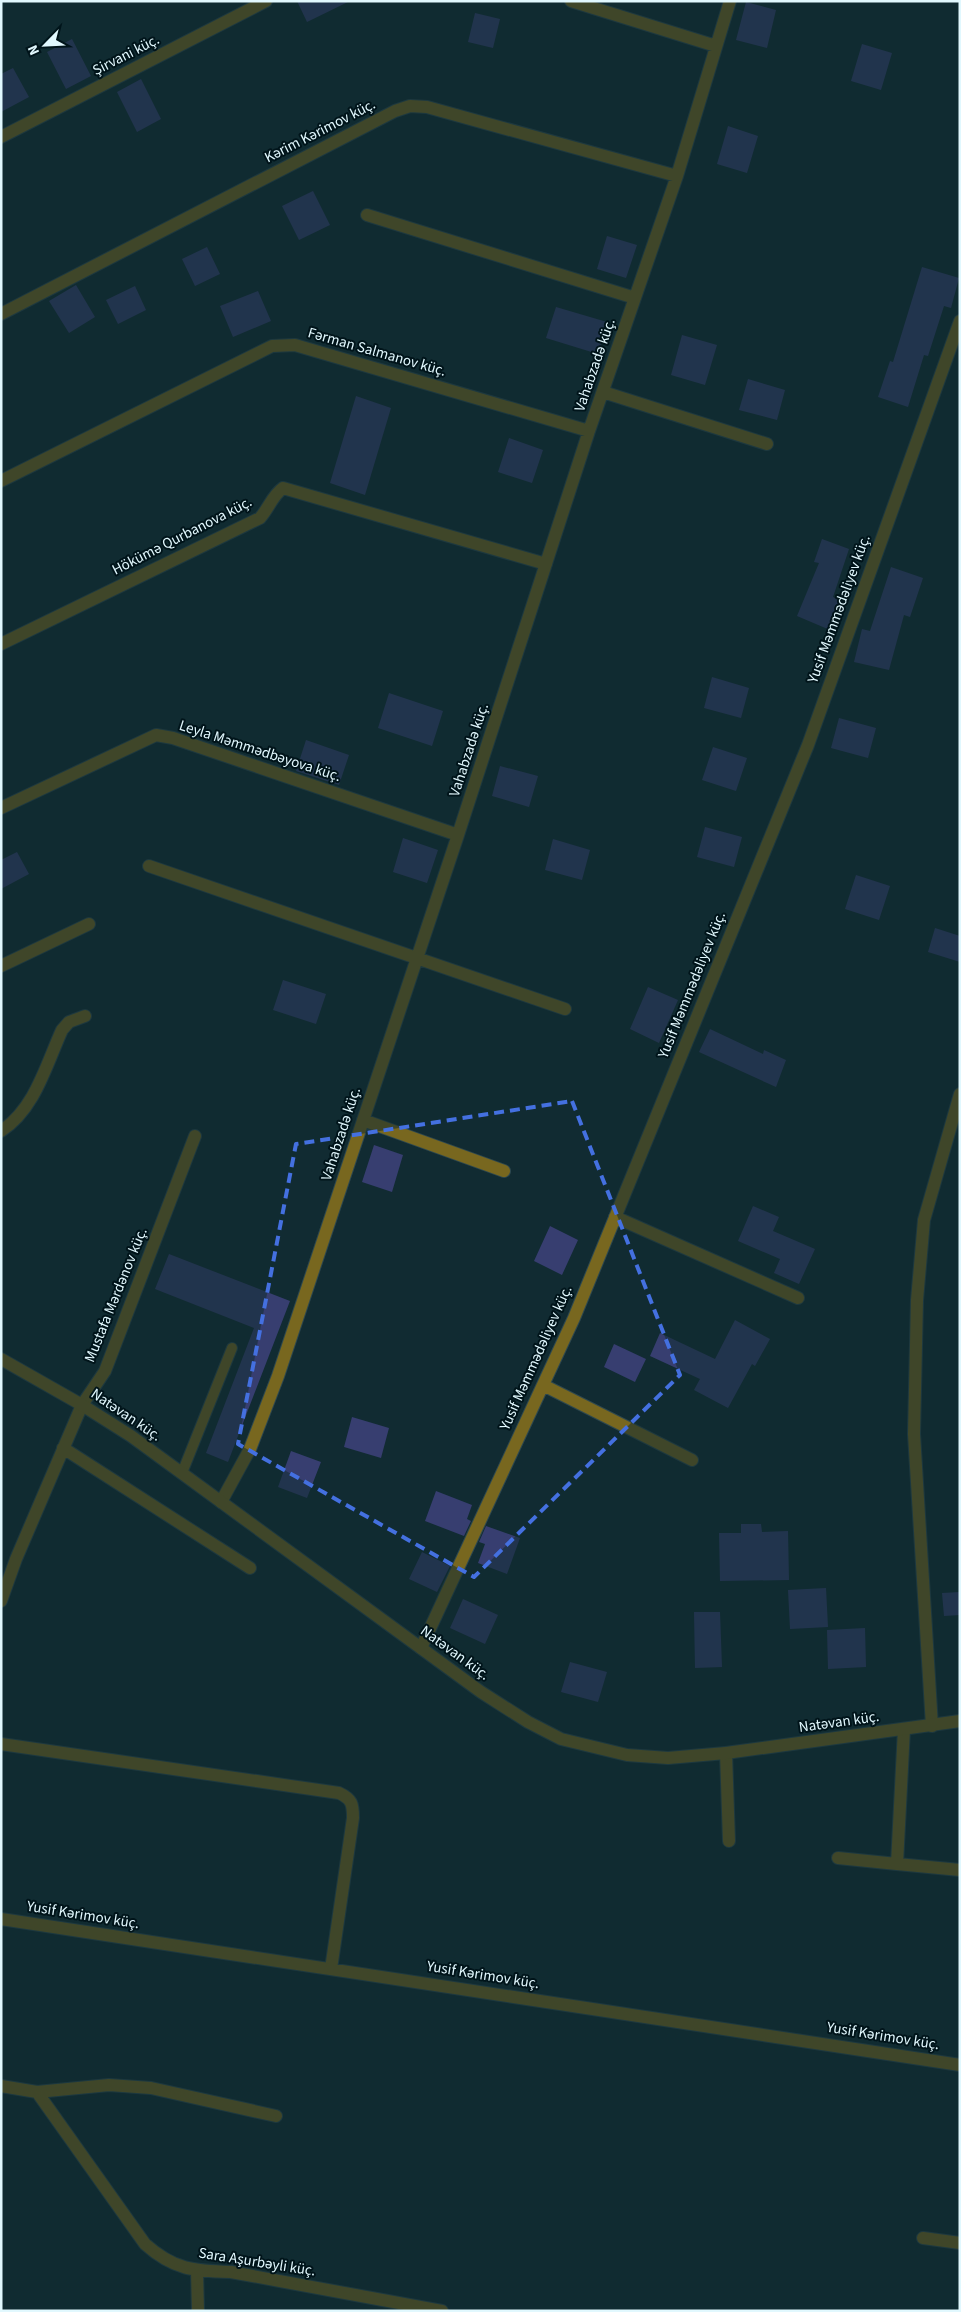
<svg xmlns="http://www.w3.org/2000/svg" width="961" height="2312" font-family="'Source Sans 3',sans-serif">
	<rect width="100%" height="100%" fill="#112b32"/>
	<path fill="#373e70" d="M297 1H350L307 22Z
		M746 2 776 10 767 48 736 40Z
		M475 13 500 19 493 48 468 42Z
		M72 39 91 76 66 89 47 52Z
		M862 44 892 53 881 90 851 81Z
		M13 68 29 97 1 112V74Z
		M141 79 161 119 137 132 117 92Z
		M728 126 758 136 747 173 717 164Z
		M313 191 330 225 299 240 282 206Z
		M607 236 637 245 626 278 597 269Z
		M207 247 220 274 195 286 182 259Z
		M922 267 959 278 951 308 944 306 928 356 924 355 908 407 878 397 890 361 893 362Z
		M76 285 95 317 69 333 49 301Z
		M135 286 146 310 118 324 106 300Z
		M258 291 271 321 233 337 220 306Z
		M556 307 607 322 598 354 546 338Z
		M682 335 717 345 705 385 671 375Z
		M748 379 785 390 777 420 739 410Z
		M356 396 391 408 365 495 330 483Z
		M509 438 543 450 532 483 498 472Z
		M822 539 849 549 833 597 843 601 830 630 797 616 819 563 814 562Z
		M891 567 923 578 910 617 904 615 889 670 854 662 862 629 870 631Z
		M712 677 749 688 741 718 704 708Z
		M389 693 443 711 432 746 378 728Z
		M839 718 876 728 868 758 831 748Z
		M306 740 349 755 339 785 296 771Z
		M713 747 747 758 736 791 702 780Z
		M500 766 538 776 529 807 492 796Z
		M705 827 742 837 734 867 697 857Z
		M403 838 438 850 427 883 393 872Z
		M553 839 590 850 582 880 545 870Z
		M17 852 29 874 1 889V860Z
		M856 875 890 886 879 920 845 909Z
		M935 928 960 936V962L928 952Z
		M283 980 326 994 316 1024 273 1010Z
		M648 987 678 1000 659 1043 630 1029Z
		M710 1029 763 1054 764 1050 786 1060 776 1087 699 1052Z
		M374 1145 403 1155 392 1192 362 1182Z
		M753 1206 779 1217 773 1231 815 1249 799 1284 774 1273 780 1259 738 1241Z
		M550 1226 578 1240 562 1275 534 1261Z
		M169 1254 290 1301 228 1462 206 1453 254 1328 155 1289Z
		M735 1320 770 1339 755 1366 752 1364 728 1408 694 1390 700 1379 650 1356 660 1333 715 1359Z
		M614 1344 646 1359 635 1382 604 1367Z
		M352 1417 389 1428 381 1458 344 1447Z
		M291 1451 321 1462 307 1498 278 1487Z
		M436 1491 472 1505 467 1519 471 1521 464 1536 425 1521Z
		M741 1524H761L762 1532 788 1531 789 1580 720 1581 719 1533H741Z
		M486 1526 520 1538 507 1574 478 1563 485 1544 479 1542Z
		M422 1552 450 1566 437 1592 409 1579Z
		M826 1588 828 1627 790 1629 788 1590Z
		M960 1592V1615L944 1616 942 1593Z
		M463 1599 498 1615 485 1644 450 1628Z
		M694 1612H720L722 1667 695 1668Z
		M865 1628 866 1667 828 1669 827 1630Z
		M570 1662 607 1672 598 1702 561 1692Z"/>
	<g fill="none" stroke-linecap="round" stroke-linejoin="round">
		<g stroke="#2e484f" stroke-width="12">
			<path id="service" d="M182 1473 232 1348"/>
		</g>
		<g stroke="#2e484f" stroke-width="14">
			<path id="minor" d="M571 1 716 46
				M1 137 266 1
				M367 215 635 298
				M1 314 395 111 410 106 427 107 677 176
				M603 392 767 444
				M1 481 272 346 295 345 589 431
				M1 644 260 518C269 508 272 496 283 488L546 564
				M1 808 156 735 173 738 458 835
				M149 866 565 1009
				M1 966 89 924
				M363 1120 504 1171
				M1 1131C35 1109 46 1065 62 1030L69 1022 85 1016
				M615 1217 798 1298
				M543 1385 692 1460
				M63 1448 250 1568
				M221 1502 250 1449 278 1376 458 835 589 431 677 176 730 1
				M1 1601 16 1559 82 1405 105 1371 195 1136
				M421 1648 574 1318 808 745 960 321
				M932 1726 914 1434 917 1300 924 1220 960 1094
				M904 1729 897 1864 960 1870
				M1 1744 339 1793C352 1799 353 1804 353 1818L331 1969
				M726 1753 729 1841
				M838 1858 897 1864
				M1 1919 960 2065
				M1 2086 37 2092 145 2244C174 2270 194 2271 231 2272L442 2311
				M37 2092 109 2085 151 2088 276 2116
				M923 2238 960 2243
				M197 2271 198 2311"/>
		</g>
		<g stroke="#2e484f" stroke-width="14">
			<path id="tertiary" d="M1 1359 82 1405 131 1436 481 1692 528 1722 561 1739 627 1755 668 1758 726 1753 960 1721"/>
		</g>
		<use href="#service" stroke="#78671f" stroke-width="10"/>
		<use href="#minor" stroke="#78671f" stroke-width="12"/>
		<use href="#tertiary" stroke="#78671f" stroke-width="12"/>
	</g>
	<path d="M0 0H961V2312H0ZM572 1101 680 1375 474 1577 238 1444 296 1144Z" fill="#112b32" fill-opacity=".55" fill-rule="evenodd"/>
	<path fill="none" stroke="#4470e0" stroke-width="4" stroke-dasharray="10 6" stroke-linejoin="round" d="M572 1101 680 1375 474 1577 238 1444 296 1144Z"/>
	<g text-anchor="middle" dominant-baseline="central" stroke-width="4" stroke-linejoin="round" paint-order="stroke">
		<g font-size="15" fill="#e1f8fe" stroke="#00141a">
			<text transform="translate(126 55) rotate(-27)">Şirvani küç.</text>
			<text transform="translate(320 131) rotate(-27)">Kərim Kərimov küç.</text>
			<text transform="translate(377 352) rotate(16)">Fərman Salmanov küç.</text>
			<text transform="translate(595 365) rotate(-71)">Vahabzadə küç.</text>
			<text transform="translate(182 536) rotate(-27)">Hökümə Qurbanova küç.</text>
			<text transform="translate(839 609) rotate(-70)">Yusif Məmmədəliyev küç.</text>
			<text transform="translate(469 750) rotate(-72)">Vahabzadə küç.</text>
			<text transform="translate(260 751) rotate(18)">Leyla Məmmədbəyova küç.</text>
			<text transform="translate(692 985) rotate(-68)">Yusif Məmmədəliyev küç.</text>
			<text transform="translate(341 1134) rotate(-72)">Vahabzadə küç.</text>
			<text transform="translate(116 1295) rotate(-68)">Mustafa Mərdənov küç.</text>
			<text transform="translate(536 1358) rotate(-66)">Yusif Məmmədəliyev küç.</text>
			<text transform="translate(126 1415) rotate(34)">Natəvan küç.</text>
			<text transform="translate(455 1653) rotate(36)">Natəvan küç.</text>
			<text transform="translate(839 1722) rotate(-8)">Natəvan küç.</text>
			<text transform="translate(83 1915) rotate(9)">Yusif Kərimov küç.</text>
			<text transform="translate(483 1975) rotate(9)">Yusif Kərimov küç.</text>
			<text transform="translate(883 2036) rotate(9)">Yusif Kərimov küç.</text>
			<text transform="translate(257 2262) rotate(9)">Sara Aşurbəyli küç.</text>
		</g>
	</g>
	<rect width="961" height="2312" fill="none" stroke="#e1f8fe" stroke-width="5"/>
	<g transform="translate(45 45) rotate(246)" stroke="#00141a" stroke-width="4" paint-order="stroke">
	<path d="M0-4L9 19L0 12L-9 19Z" fill="#e1f8fe"/>
	<text y="-8" font-size="14" font-weight="bold" text-anchor="middle" fill="#e1f8fe">N</text>
	</g>
</svg>
